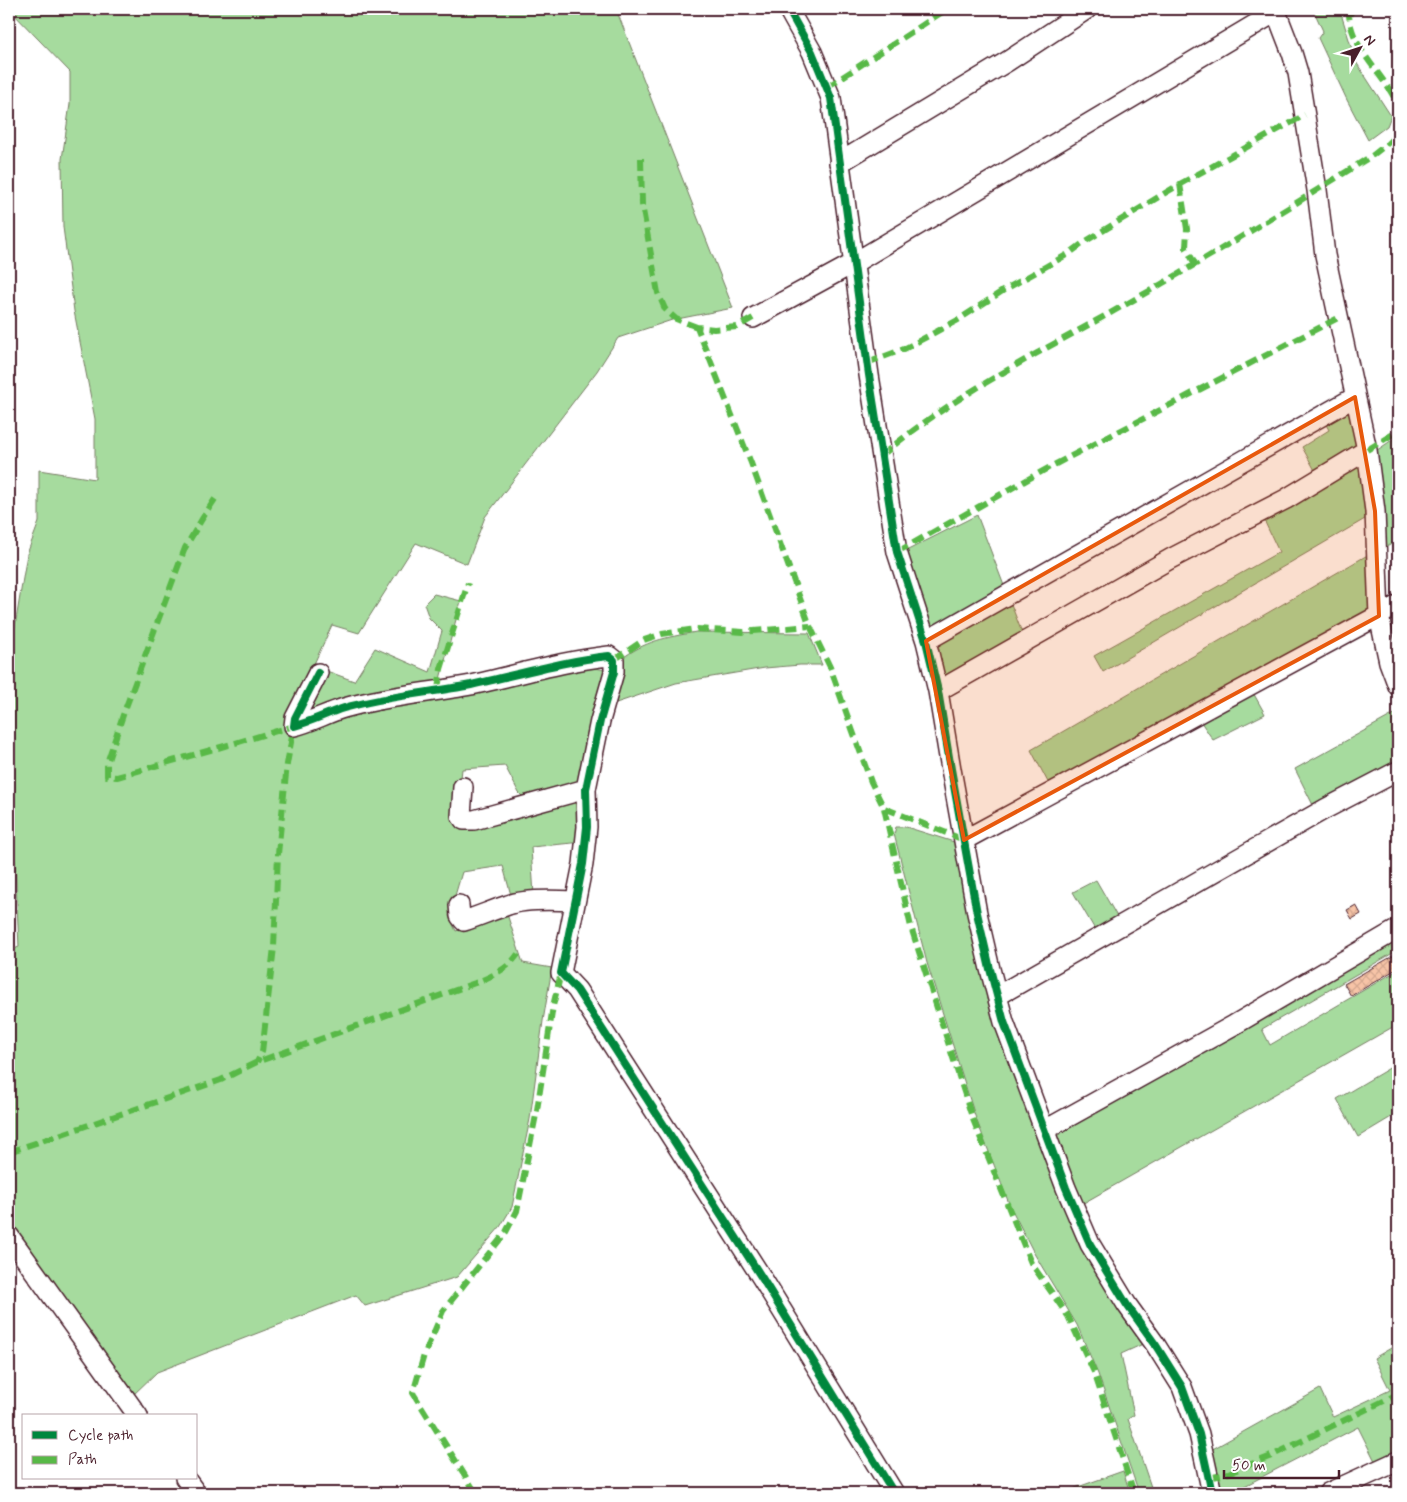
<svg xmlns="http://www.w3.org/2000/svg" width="1407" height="1502" font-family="Mynerve,sans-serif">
	<defs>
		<pattern id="building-cross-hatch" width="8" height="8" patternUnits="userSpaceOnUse" patternTransform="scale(1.25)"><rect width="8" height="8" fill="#f7c4a7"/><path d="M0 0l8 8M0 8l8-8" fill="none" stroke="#d5a890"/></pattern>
	</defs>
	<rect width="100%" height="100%" fill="#fff"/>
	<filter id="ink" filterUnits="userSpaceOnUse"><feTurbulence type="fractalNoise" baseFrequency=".02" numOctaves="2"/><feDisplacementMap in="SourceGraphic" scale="10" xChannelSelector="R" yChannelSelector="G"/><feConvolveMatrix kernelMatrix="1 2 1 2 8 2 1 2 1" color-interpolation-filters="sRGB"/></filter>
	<g filter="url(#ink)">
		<path fill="#a6db9e" stroke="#787d64" d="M9 9H616L733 308 672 320 618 338 597 371 485 517 467 564 416 543 359 633 332 625 313 666 354 681 375 648 430 672 442 631 429 618 424 604 434 594 461 601 436 694 592 667 604 670 605 680 585 773 577 783 526 800 519 793 505 766 462 769 457 816 578 798 583 842 531 847 534 896 512 899 503 866 462 872 449 916 456 931 507 914 523 963 552 968 543 1021 530 1119 512 1207 500 1227 457 1277 365 1306 356 1295 157 1372 132 1396 9 1224V951L19 947 15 862 9 822V683L11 650 27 554 39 522V470L95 479V419L74 311 63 227 62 159 70 104V72Z
			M1313 9H1345L1342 17 1356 62 1391 116 1387 126 1368 140 1347 100 1318 38 1323 31Z
			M1350 407 1361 461 1398 436V540L1385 548 1382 509 1103 672 1094 656 1279 552 1263 518 1317 474 1302 447 1329 430 1324 421Z
			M977 515 1024 638 944 681 904 552Z
			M1371 553 1372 613 1246 680 1265 714 1213 740 1199 719 1051 788 1031 750Z
			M696 632 809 633 822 665H800L765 668 676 683 610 705 620 660C646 640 665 638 696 632Z
			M1398 712V765L1315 809 1295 769Z
			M896 827H906L954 842 958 850 972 919 1110 1290 1143 1344 1121 1354 1134 1415 1128 1419 1153 1493H1139L1098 1374 1077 1325 1035 1255 1010 1206 975 1116 927 963 894 834Z
			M1096 880 1119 920 1097 933 1073 892Z
			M1398 935V950L1262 1029 1270 1045 1398 970V1024L1080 1205 1056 1133Z
			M1398 1063V1113L1358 1137 1337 1099Z
			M1398 1344V1458L1378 1467 1358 1427 1231 1493H1217L1209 1451 1320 1389 1333 1417 1390 1390 1374 1358Z
			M1123 1471 1130 1493H1061Z"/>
		<path fill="url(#building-cross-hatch)" stroke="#4a1f2b" d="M1356 905 1361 914 1352 919 1347 910Z
			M1398 953V968L1351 996 1344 984Z"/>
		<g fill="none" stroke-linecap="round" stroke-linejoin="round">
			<g stroke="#4a1f2b" stroke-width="22">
				<path id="street" d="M788 9 812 52 831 98 869 375 897 552 926 641 938 691 951 769 977 913 990 969 1004 1022 1066 1188 1090 1244 1127 1305 1155 1344 1182 1387 1199 1434 1212 1493
					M1275 9 1292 53 1298 73 1317 190 1325 255 1367 450 1375 511 1379 616 1389 662 1398 686
					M839 163 1008 61 1087 9
					M753 318 854 263 1276 12
					M926 641 1355 397
					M318 673 295 718 294 726C311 722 327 713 344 708 385 696 429 693 471 685 517 675 562 661 609 656L614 660V672L600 721 586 789 587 827 583 864 561 973 577 990 762 1278 894 1493
					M938 691 1170 559 1286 499 1367 450
					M463 787 461 816 464 820H474L586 789
					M964 840 1398 605
					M459 905 460 916 464 921C479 916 493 910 508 905 524 899 557 900 574 901
					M997 996 1325 809 1398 771
					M1045 1130 1234 1025 1398 929
					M9 1236 138 1416
					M185 1478 196 1493
					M1328 1493 1398 1461"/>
			</g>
			<use href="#street" stroke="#fff" stroke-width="19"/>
			<path stroke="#58b947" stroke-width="6" stroke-dasharray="12 6" stroke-linecap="butt" d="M1354 9 1349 15C1352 50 1384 74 1398 105
				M827 87 947 9
				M641 158 642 205 658 293 665 309 676 319 697 327
				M1180 184 1187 229 1186 248 1195 264
				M753 318 737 327 714 329 697 327 751 463 810 626 830 667 871 782 884 808 964 840
				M867 363 904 349 958 320 1004 290 1070 253 1086 241 1180 184 1305 115
				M1367 450 1398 431
				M881 456C953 395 1039 353 1121 307 1207 259 1290 207 1373 155L1387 144 1398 133
				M215 499 202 519 185 548 123 715 107 763V776L117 777 294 726 287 764 278 854 274 947 262 1052 257 1062
				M897 552 1050 467 1338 318
				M614 660 644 640 662 634 695 629 743 632 810 626
				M438 689 441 669 468 583
				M884 808 911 927 972 1117 1031 1263 1068 1316 1094 1372 1134 1493
				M9 1152 221 1080 257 1062 475 983C492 976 508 969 518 954
				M1209 1478 1226 1474 1269 1457 1398 1394
				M476 1493 413 1393 424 1355 443 1311 506 1232 517 1211 537 1110 553 1006 561 973"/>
			<g stroke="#fff" stroke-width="11">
				<path id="cycleway" d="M788 9 812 52 831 98 869 375 897 552 926 641 938 691 951 769 977 913 990 969 1004 1022 1066 1188 1090 1244 1127 1305 1155 1344 1182 1387 1199 1434 1212 1493
					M318 673 295 718 294 726C311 722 327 713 344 708 385 696 429 693 471 685 517 675 562 661 609 656L614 660V672L600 721 586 789 587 827 583 864 561 973 577 990 762 1278 894 1493"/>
			</g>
			<use href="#cycleway" stroke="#00873e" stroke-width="8"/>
		</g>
	</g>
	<path fill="#e8590c" fill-opacity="0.2" stroke="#e8590c" stroke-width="4" stroke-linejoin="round" d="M1355 397 1375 511 1379 616 964 840 926 641Z"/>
	<rect width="1407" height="1502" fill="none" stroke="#fff" stroke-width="30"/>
	<rect x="15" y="15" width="1377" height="1472" fill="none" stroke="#4a1f2b" stroke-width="2" filter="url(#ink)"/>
	<rect x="22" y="1414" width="175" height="65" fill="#ffffff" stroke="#b7a5aa"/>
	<rect x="32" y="1431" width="25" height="8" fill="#00873e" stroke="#b7a5aa"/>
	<text x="68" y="1440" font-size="15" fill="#4a1f2b">Cycle path</text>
	<rect x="32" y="1456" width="25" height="8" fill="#58b947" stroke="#b7a5aa"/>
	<text x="68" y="1464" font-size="15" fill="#4a1f2b">Path</text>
	<g transform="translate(1360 48) rotate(50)" stroke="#ffffff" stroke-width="4" paint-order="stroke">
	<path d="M0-4L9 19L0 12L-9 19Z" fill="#4a1f2b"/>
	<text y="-8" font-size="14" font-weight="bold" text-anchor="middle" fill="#4a1f2b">N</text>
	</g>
	<path d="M1224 1470v8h115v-8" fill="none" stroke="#4a1f2b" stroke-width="2.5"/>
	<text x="1232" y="1470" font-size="15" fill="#4a1f2b" stroke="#ffffff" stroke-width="4" paint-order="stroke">50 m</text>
</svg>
